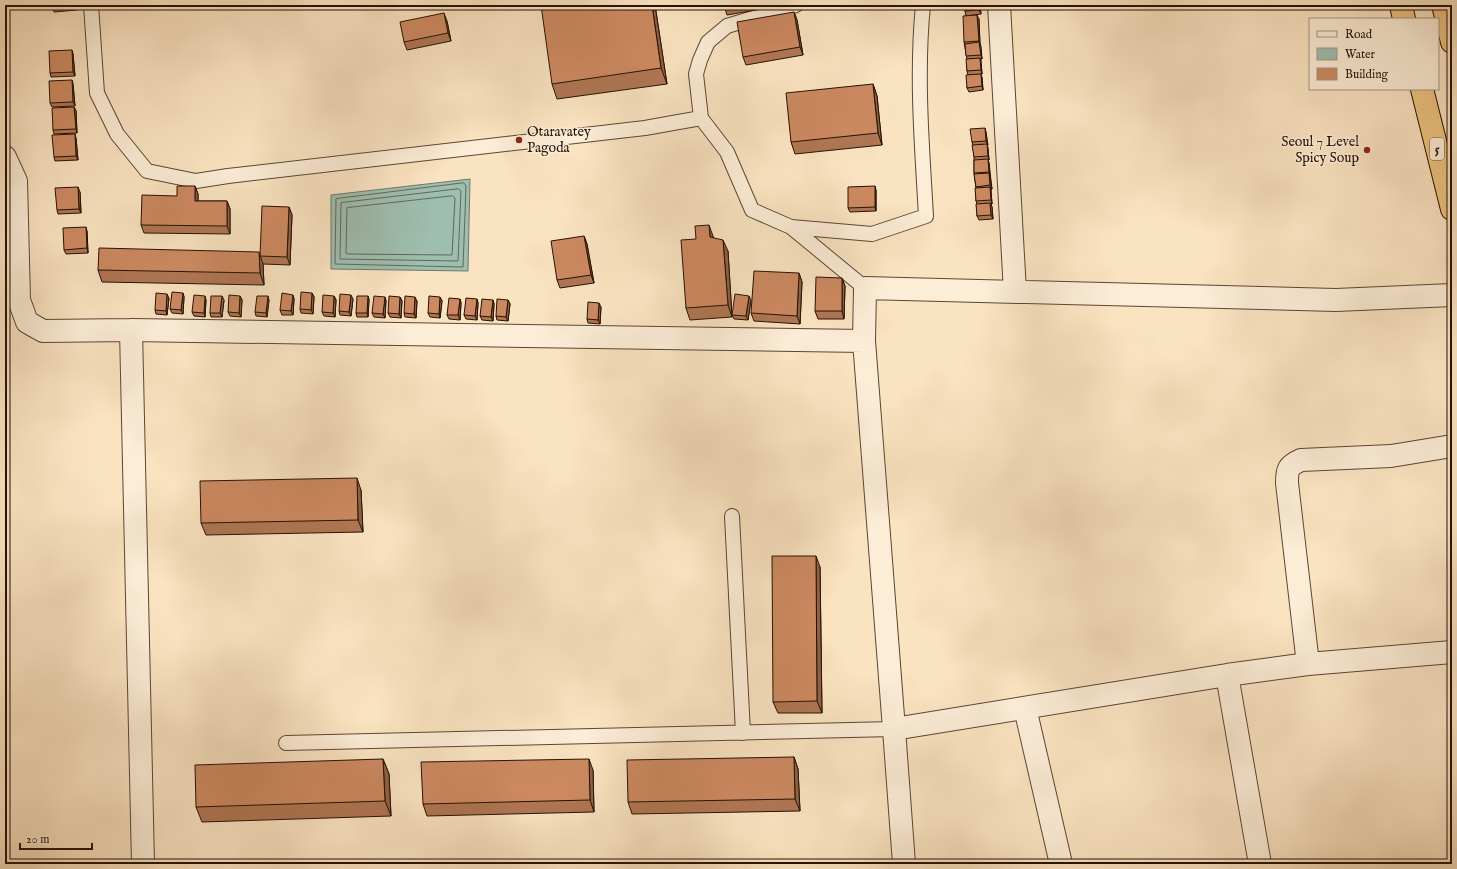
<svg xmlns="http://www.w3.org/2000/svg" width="1457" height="869" font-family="'IM FELL English',serif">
	<rect width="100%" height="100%" fill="#fae3c1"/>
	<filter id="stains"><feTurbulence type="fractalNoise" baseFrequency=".005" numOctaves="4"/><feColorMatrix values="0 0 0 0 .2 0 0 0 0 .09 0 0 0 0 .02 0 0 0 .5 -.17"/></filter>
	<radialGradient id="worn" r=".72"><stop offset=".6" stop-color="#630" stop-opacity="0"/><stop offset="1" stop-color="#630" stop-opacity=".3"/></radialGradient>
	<path fill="#9ebeb0" stroke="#6e796b" d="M470 179 468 271 331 269V195Z"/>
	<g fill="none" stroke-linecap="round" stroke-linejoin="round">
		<path stroke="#62685a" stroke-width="1" d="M464 183 466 186 463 267 335 264 336 199Z
			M459 189 461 191 458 261 340 259 341 203Z
			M453 196 455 198 452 255 348 254 346 253 347 208Z"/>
		<g stroke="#5b4633" stroke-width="16">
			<path id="service" d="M91 5 97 93 117 134 147 171 196 181 228 176 645 128 701 118 727 152 752 210 791 227 872 234 926 216C922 146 916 75 923 5
				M701 118 696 74 700 60 708 42 727 26 796 5
				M791 227 865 288
				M732 516 743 733
				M286 743 894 729"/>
		</g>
		<g stroke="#5b4633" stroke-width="24">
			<path id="minor" d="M999 5 1015 292
				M5 157 16 181 19 300 27 322 43 331 131 330 864 341
				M131 330 143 864
				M1308 664 1287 483C1287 469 1288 466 1301 460L1391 456 1452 446
				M1227 675 1260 864
				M1025 708 1061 864
				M894 729 1227 675 1308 664 1452 652
				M904 864 894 729 864 341 865 288 1336 300 1452 295"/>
		</g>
		<g stroke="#261104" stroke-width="24">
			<path id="trunk" d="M1401 5 1404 19
				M1443 5 1452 42
				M1422 89 1452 209"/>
		</g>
		<use href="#service" stroke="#fcedd7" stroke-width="14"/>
		<use href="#minor" stroke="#fcedd7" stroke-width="22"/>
		<use href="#trunk" stroke="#edc280" stroke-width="22"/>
	</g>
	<path fill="#af7653" stroke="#261104" d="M77 5V10L54 12 53 8Z
		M655 5 667 84 557 99 552 84Z
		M724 5H774V7L727 15Z
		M980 5 981 14 966 16 965 11Z
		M794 12 797 20 803 55 746 65 743 57Z
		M979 19 980 45 982 59H981V62L982 74H981L982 78 983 90 969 92 967 88 968 75 967 71V59L964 42Z
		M447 21 451 41 407 50 404 42Z
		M72 50 73 54 75 76 51 77 50 73Z
		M72 80 73 84 75 106 52 107 50 103Z
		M873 84 877 96 882 145 795 154 791 142Z
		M74 107 76 111 77 133 54 134 53 130Z
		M986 132 989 160H988L989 163 992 189 991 190 992 204H991L992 207 993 219 979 220 977 216V204L976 201V188L974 173V157L973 145 972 142Z
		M76 138 78 160 55 161 54 157Z
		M195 186 198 194V201H227L230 209V234L144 233 141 225 177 196Z
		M876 190V211L850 212 848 208Z
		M80 192 81 213 58 214 57 210Z
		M289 207 292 215 290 265 263 264 264 285 102 282 98 270 260 256Z
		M87 231 88 253 66 254 64 250Z
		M584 236 587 244 594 283 560 288 557 280Z
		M713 236V238L728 251 732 317 690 320 686 308 696 239Z
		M799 273 802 282 800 324 754 321 751 313Z
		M842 278 845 286 844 319H818L815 311Z
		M183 293 184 297 183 314 172 313 170 309Z
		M312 293 314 297 313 314 301 313 300 309Z
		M293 295 294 299 293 315H282L280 310Z
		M240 296 242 300 241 317 230 316 228 312Z
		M334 296 336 300 335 317 324 316 322 312Z
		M368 296 369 300 368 317H357L356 313Z
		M385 297 386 301 385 318 374 317 372 313Z
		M400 297 402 301 401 318 390 317 388 313Z
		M440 297 442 301 440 318 430 317 428 313Z
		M169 298 167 315 156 314 155 310Z
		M353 299 351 316 340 315 339 311Z
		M460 299 461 303 460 320 449 319 447 315Z
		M477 299 478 303 477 320 466 319 464 315Z
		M206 300 205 317 194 316 192 312Z
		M224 300 222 317H211L210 313Z
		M269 300 267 317 256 316 255 312Z
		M493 300 494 304 493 321 482 320 480 316Z
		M508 300 510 304 508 321 497 320 496 316Z
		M751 300 748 320 734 319 732 315Z
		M417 301 416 318 405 317 404 313Z
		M601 307 600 324 588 323 587 319Z
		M361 490 363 532 206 535 201 523Z
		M820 567 822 713H778L773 702Z
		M794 757 798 769 800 811 632 814 628 802Z
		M383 759 389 774 391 816 202 822 196 807Z
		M593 770 594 812 427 816 423 804Z"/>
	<path fill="#8f6044" stroke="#261104" d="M652 5H655L667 84 661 68Z
		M979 5H980L981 14 979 10Z
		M794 12 797 20 803 55 800 47Z
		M444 13 447 21 451 41 448 33Z
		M977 15 979 19 980 45 979 41Z
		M979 42 981 46 982 59 981 55Z
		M72 50 73 54 75 76 73 72Z
		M980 58 981 62 982 74 981 70Z
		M981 74 982 78 983 90 982 86Z
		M72 80 73 84 75 106 73 102Z
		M873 84 877 96 882 145 878 133Z
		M74 107 76 111 77 133 76 129Z
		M985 128 986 132 988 145 986 141Z
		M75 134 76 138 78 160 76 156Z
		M987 144 988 148 989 160 988 156Z
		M988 159 989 163 990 176 989 172Z
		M989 173 990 177 992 189 990 185Z
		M195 186 198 194V209L195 201Z
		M875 186 876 190V211L875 207Z
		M78 187 80 192 81 213 79 209Z
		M990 187 991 191 992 204 991 200Z
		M227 201 230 209V234L227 226Z
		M990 203 992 207 993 219 991 215Z
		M289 207 292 215 290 265 287 257Z
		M709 225 713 236 714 249 710 237Z
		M86 227 87 231 88 253 87 248Z
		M584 236 587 244 594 283 591 275Z
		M723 240 728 251 732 317 728 305Z
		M259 252 263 264 264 285 260 273Z
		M799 273 802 282 800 324 797 316Z
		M842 278 845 286 844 319 842 311Z
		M183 293 184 297 183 314 181 310Z
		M312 293 314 297 313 314 311 310Z
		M167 294 169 298 167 315 166 311Z
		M293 295 294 299 293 315 291 311Z
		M351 295 353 299 351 316 349 312Z
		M205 296 206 300 205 317 204 313Z
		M222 296 224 300 222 317 220 313Z
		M240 296 242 300 241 317 239 313Z
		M268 296 269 300 267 317 266 313Z
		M334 296 336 300 335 317 333 313Z
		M368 296 369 300 368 317 367 313Z
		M749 296 751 300 748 320 746 316Z
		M385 297 386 301 385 318 383 314Z
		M400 297 402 301 401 318 399 314Z
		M415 297 417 301 416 318 414 314Z
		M440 297 442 301 440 318 439 314Z
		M460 299 461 303 460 320 458 315Z
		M477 299 478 303 477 320 475 316Z
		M493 300 494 304 493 321 491 317Z
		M508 300 510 304 508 321 506 317Z
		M599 303 601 307 600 324 598 320Z
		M357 478 361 490 363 532 358 520Z
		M816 556 820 567 822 713 817 701Z
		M794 757 798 769 800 811 795 799Z
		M383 759 389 774 391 816 385 801Z
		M589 759 593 770 594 812 590 800Z"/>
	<path fill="#cc8961" stroke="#261104" d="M53 5H75V6L53 8Z
		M541 5H652L661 68 552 84Z
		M724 5H736L724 7Z
		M964 5H979V10L965 11Z
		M794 12 800 47 743 57 737 22Z
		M444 13 448 33 404 42 400 22Z
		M977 15 979 41 964 42 963 16Z
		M979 42 981 55 966 56 965 44Z
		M72 50 73 72 50 73 49 51Z
		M980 58 981 70 967 71 966 59Z
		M981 74 982 86 967 88 966 75Z
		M72 80 73 102 50 103 49 81Z
		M873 84 878 133 791 142 786 93Z
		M74 107 76 129 53 130 52 108Z
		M985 128 986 141 972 142 970 129Z
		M75 134 76 156 54 157 52 135Z
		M987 144 988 156 974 157 972 145Z
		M988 159 989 172 974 173V160Z
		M989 173 990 185 976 187 974 174Z
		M177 186H195V201H227V226L141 225 142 195 177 196Z
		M875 186V207L848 208V187Z
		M78 187 79 209 57 210 55 188Z
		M990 187 991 200 976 201 975 188Z
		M990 203 991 215 977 216 976 204Z
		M262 206 289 207 287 257 260 256Z
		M709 225 710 237 723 240 728 305 686 308 681 240 696 239 695 226Z
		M86 227 87 248 64 250 63 228Z
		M584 236 591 275 557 280 551 241Z
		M99 248 259 252 260 273 98 270Z
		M754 271 799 273 797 316 751 313Z
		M816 277 842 278V311H815Z
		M172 292 183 293 181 310 170 309Z
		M301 292 312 293 311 310 300 309Z
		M156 293 167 294 166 311 155 310Z
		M282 293 293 295 291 311 280 310Z
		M340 294 351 295 349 312 339 311Z
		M735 294 749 296 746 316 732 315Z
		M194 295 205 296 204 313 192 312Z
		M229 295 240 296 239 313 228 312Z
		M323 295 334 296 333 313 322 312Z
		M211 296H222L220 313H210Z
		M257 296H268L266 313 255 312Z
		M357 296H368L367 313H356Z
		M374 296 385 297 383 314 372 313Z
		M389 296 400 297 399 314 388 313Z
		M405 296 415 297 414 314 404 313Z
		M429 296 440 297 439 314 428 313Z
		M449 298 460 299 458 315H447Z
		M466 298 477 299 475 316 464 315Z
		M482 299 493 300 491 317 480 316Z
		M497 299 508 300 506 317 496 316Z
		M588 302 599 303 598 320 587 319Z
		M357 478 358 520 201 523 200 481Z
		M772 556H816L817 701 773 702Z
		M794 757 795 799 628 802 627 760Z
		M383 759 385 801 196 807 195 765Z
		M589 759 590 800 423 804 421 762Z"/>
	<g fill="#8f2418" stroke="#fcedd7" stroke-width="1.5">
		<circle cx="519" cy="140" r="4"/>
		<circle cx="1367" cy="150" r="4"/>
	</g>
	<g text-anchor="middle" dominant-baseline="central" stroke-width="3" stroke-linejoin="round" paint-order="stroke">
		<rect fill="#fcedd7" stroke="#665343" stroke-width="1" x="1430" y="138" width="14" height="22" rx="3"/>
		<g font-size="13" font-weight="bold" fill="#261104">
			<text x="1437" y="149">5</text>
		</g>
		<g font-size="14" fill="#261104" stroke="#fcedd7" text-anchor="start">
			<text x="527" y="132">Otaravatey<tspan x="527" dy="16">Pagoda</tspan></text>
			<text x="1359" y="142" text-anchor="end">Seoul 7 Level<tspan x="1359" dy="16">Spicy Soup</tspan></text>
		</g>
	</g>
	<rect width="1457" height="869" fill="none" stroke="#fae3c1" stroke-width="20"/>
	<rect x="6" y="6" width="1445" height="857" fill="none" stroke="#261104" stroke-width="2"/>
	<rect x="10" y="10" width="1437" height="849" fill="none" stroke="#261104"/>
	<rect x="1309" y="18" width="130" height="72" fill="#fcedd7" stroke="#a69583"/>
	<rect x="1317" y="31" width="20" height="6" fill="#fcedd7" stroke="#a69583"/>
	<text x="1345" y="38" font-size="12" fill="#261104">Road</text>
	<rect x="1317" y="48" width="20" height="12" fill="#9ebeb0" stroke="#a69583"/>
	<text x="1345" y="58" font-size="12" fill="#261104">Water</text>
	<rect x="1317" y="68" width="20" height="12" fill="#cc8961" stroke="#a69583"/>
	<text x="1345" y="78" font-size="12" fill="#261104">Building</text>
	<path d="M20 843v6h72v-6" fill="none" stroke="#261104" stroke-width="2"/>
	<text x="26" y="843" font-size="12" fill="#261104" stroke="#fcedd7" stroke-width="3" paint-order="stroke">20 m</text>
	<rect width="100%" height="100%" filter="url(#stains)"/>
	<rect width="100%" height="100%" fill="url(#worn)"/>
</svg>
